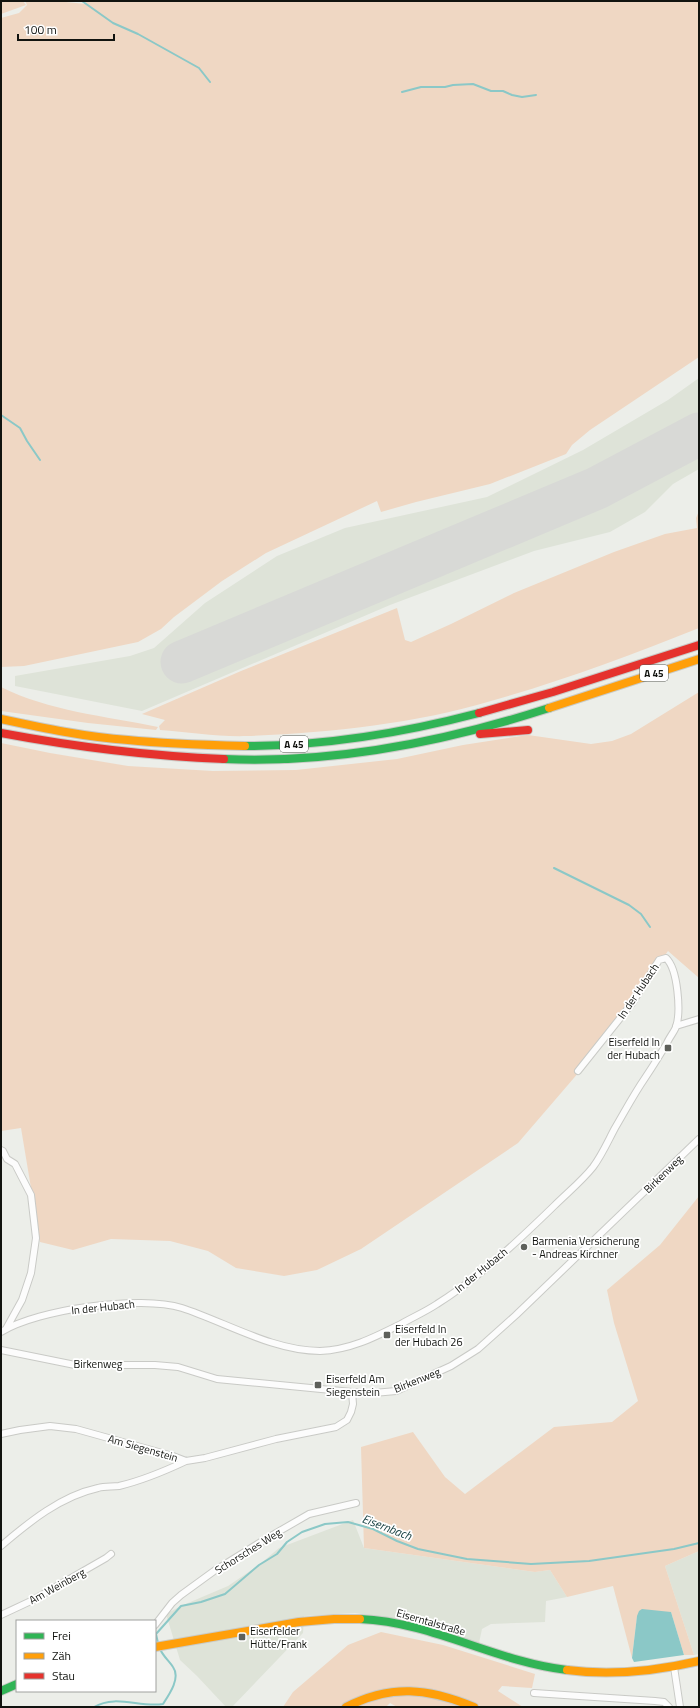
<svg xmlns="http://www.w3.org/2000/svg" width="700" height="1708" font-family="'Titillium Web',sans-serif">
	<rect width="100%" height="100%" fill="#eceee9"/>
	<path fill="#dee3d8" d="M699 378V469L673 484 645 512 610 532 534 551 390 605 142 711 15 686V676L130 656 154 648 205 603 277 556 345 528 487 497 583 450 668 400Z
		M353 1520 364 1548 535 1572 550 1570 567 1597 546 1601 545 1622 491 1624 482 1629 479 1643 415 1622 391 1618 355 1613 304 1616 303 1633 232 1707H226L197 1676 180 1660 166 1614 181 1606 228 1586 259 1565 279 1548Z
		M699 1551V1654L694 1655 665 1566Z"/>
	<path fill="#efd7c3" d="M1 1H23L26 5 1 14Z
		M25 1H56L86 4V1H699V357L590 430 572 445 566 454 490 484 416 502 381 512 377 501 266 553 222 581 174 617 161 629 138 642 24 666 1 667V18L19 13 27 5Z
		M699 511V628C631 655 562 681 491 701 414 724 327 733 247 736 219 737 188 732 160 730L159 726 165 720 142 714 241 671 397 608 405 640 411 642 451 624 514 593 614 552 665 534 697 528 696 518Z
		M1 687C49 711 105 716 158 727L156 730 88 723 1 711Z
		M699 692V978L668 951 598 1050 518 1143 361 1249 317 1270 284 1276 236 1268 208 1251 170 1241 111 1239 73 1250 40 1242 21 1128 1 1131V743L50 753 128 766 213 771 296 770 397 759 463 745 528 735 591 744 612 741 631 734Z
		M699 1196V1551L665 1566 694 1655H684L671 1612 637 1616 632 1658 613 1586 567 1597 550 1570 535 1572 364 1548 361 1447 413 1432 445 1477 465 1494 554 1427 612 1422 638 1401 614 1323 607 1290 660 1245Z
		M381 1632 443 1645 535 1674 532 1688 502 1686 498 1691 523 1707H397L390 1703 386 1707H283L293 1692 348 1645Z"/>
	<path fill="#8bc8c7" d="M642 1609 671 1612 684 1655 634 1662 632 1658 637 1616 639 1611Z"/>
	<g fill="none" stroke-linecap="round" stroke-linejoin="round">
		<path stroke="#8bc8c7" stroke-width="2" d="M82 1 113 23 138 34 199 68 210 82
			M402 92 421 87H445L453 85 473 84 491 91H503L512 95 522 97 536 95
			M1 415 20 428 27 441 40 460
			M554 868 629 905 641 914 650 927
			M158 1643 156 1634 181 1606 201 1602 225 1594 259 1565 277 1554 287 1542 302 1532 325 1524 348 1522 373 1529 397 1541 418 1549 467 1559 531 1564 589 1561 674 1549 699 1543
			M94 1707C116 1694 140 1708 163 1704 169 1695 181 1678 173 1667 169 1661 163 1656 160 1649"/>
		<path stroke="#d8d9d6" stroke-width="43" d="M182 662 597 488 699 434"/>
		<g stroke="#c9cac6" stroke-width="8">
			<path id="street" d="M676 1026 699 1019
				M1 1150 3 1151 7 1159 15 1164 31 1195 36 1238 31 1273 22 1300 6 1329
				M1 1332C39 1309 140 1295 182 1308 225 1322 273 1351 320 1351 350 1350 375 1337 401 1324 413 1317 425 1312 437 1304 480 1277 518 1241 554 1206 567 1193 582 1181 593 1167 602 1155 608 1141 615 1128 625 1111 634 1094 645 1078 653 1066 660 1055 667 1043 669 1038 674 1032 676 1027 681 1012 678 969 666 958L659 960 633 1002 578 1071
				M1 1350 75 1365H155L178 1367 217 1379 248 1382 352 1392 374 1393 396 1391 451 1366 478 1349 516 1315 699 1139
				M1 1434 20 1430 50 1426 76 1429 173 1456 186 1461 205 1458 276 1439 336 1427 347 1420 351 1412 353 1404 352 1392
				M1 1546C29 1522 61 1496 98 1488 105 1486 112 1487 119 1486 140 1481 167 1470 186 1461
				M1 1615 33 1600 106 1558 111 1554
				M155 1625 172 1603 181 1595 214 1571 264 1540 309 1514 356 1503
				M674 1667 680 1707
				M534 1693 655 1701 664 1702 669 1707"/>
		</g>
		<g stroke="#c9cac6" stroke-width="10">
			<path id="fast" d="M245 746C323 746 403 733 479 713
				M224 759C335 764 444 742 549 708
				M360 1619C433 1622 496 1662 567 1670
				M1 1691 17 1684"/>
		</g>
		<g stroke="#c9cac6" stroke-width="10">
			<path id="slow" d="M549 708 699 659
				M1 719C43 728 85 737 128 740 167 744 206 745 245 746
				M155 1647 299 1622 334 1619H360
				M567 1670C612 1676 656 1671 699 1661
				M346 1707C391 1684 428 1688 474 1707"/>
		</g>
		<g stroke="#c9cac6" stroke-width="10">
			<path id="jam" d="M479 713 553 692 699 645
				M1 733C76 747 147 756 224 759
				M480 734 528 730"/>
		</g>
		<use href="#street" stroke="#fcfcfc" stroke-width="6"/>
		<use href="#fast" stroke="#30b455" stroke-width="8"/>
		<use href="#slow" stroke="#ff9f0a" stroke-width="8"/>
		<use href="#jam" stroke="#e5322d" stroke-width="8"/>
	</g>
	<g fill="#5e605b" stroke="#fff" stroke-width="1.5">
		<rect x="664" y="1044" width="8" height="8" rx="2"/>
		<circle cx="524" cy="1247" r="4"/>
		<rect x="383" y="1331" width="8" height="8" rx="2"/>
		<rect x="314" y="1381" width="8" height="8" rx="2"/>
		<rect x="238" y="1633" width="8" height="8" rx="2"/>
	</g>
	<g text-anchor="middle" dominant-baseline="central" stroke-width="3.5" stroke-linejoin="round" paint-order="stroke">
		<g fill="#fff" stroke="#585a57" stroke-width="1">
			<rect x="640" y="665" width="28" height="16" rx="3"/>
			<rect x="280" y="736" width="28" height="16" rx="3"/>
		</g>
		<g font-size="10" font-weight="bold" fill="#11130f">
			<text x="654" y="673">A 45</text>
			<text x="294" y="744">A 45</text>
		</g>
		<g font-size="11" fill="#11130f" stroke="#fff">
			<text transform="translate(638 991) rotate(-56)">In der Hubach</text>
			<text transform="translate(663 1174) rotate(-44)">Birkenweg</text>
			<text transform="translate(481 1270) rotate(-39)">In der Hubach</text>
			<text transform="translate(103 1307) rotate(-6)">In der Hubach</text>
			<text x="98" y="1364">Birkenweg</text>
			<text transform="translate(417 1380) rotate(-22)">Birkenweg</text>
			<text transform="translate(143 1448) rotate(16)">Am Siegenstein</text>
			<text transform="translate(248 1551) rotate(-32)">Schorsches Weg</text>
			<text transform="translate(57 1586) rotate(-29)">Am Weinberg</text>
			<text transform="translate(431 1622) rotate(16)">Eiserntalstraße</text>
		</g>
		<g font-size="11" fill="#11130f" stroke="#fff" text-anchor="start">
			<text x="660" y="1042" text-anchor="end">Eiserfeld In<tspan x="660" dy="13">der Hubach</tspan></text>
			<text x="532" y="1241">Barmenia Versicherung<tspan x="532" dy="13">- Andreas Kirchner</tspan></text>
			<text x="395" y="1329">Eiserfeld In<tspan x="395" dy="13">der Hubach 26</tspan></text>
			<text x="326" y="1379">Eiserfeld Am<tspan x="326" dy="13">Siegenstein</tspan></text>
			<text x="250" y="1631">Eiserfelder<tspan x="250" dy="13">Hütte/Frank</tspan></text>
		</g>
		<g font-size="12" font-style="italic" fill="#1a4243" stroke="#fff">
			<text transform="translate(387 1527) rotate(21)">Eisernbach</text>
		</g>
	</g>
	<rect width="700" height="1708" fill="none" stroke="#11130f" stroke-width="4"/>
	<rect x="16" y="1620" width="140" height="72" fill="#ffffff" stroke="#a0a19f"/>
	<rect x="24" y="1633" width="20" height="6" fill="#30b455" stroke="#a0a19f"/>
	<text x="52" y="1640" font-size="12" fill="#11130f">Frei</text>
	<rect x="24" y="1653" width="20" height="6" fill="#ff9f0a" stroke="#a0a19f"/>
	<text x="52" y="1660" font-size="12" fill="#11130f">Zäh</text>
	<rect x="24" y="1673" width="20" height="6" fill="#e5322d" stroke="#a0a19f"/>
	<text x="52" y="1680" font-size="12" fill="#11130f">Stau</text>
	<path d="M18 34v6h96v-6" fill="none" stroke="#11130f" stroke-width="2"/>
	<text x="24" y="34" font-size="12" fill="#11130f" stroke="#ffffff" stroke-width="3" paint-order="stroke">100 m</text>
</svg>
